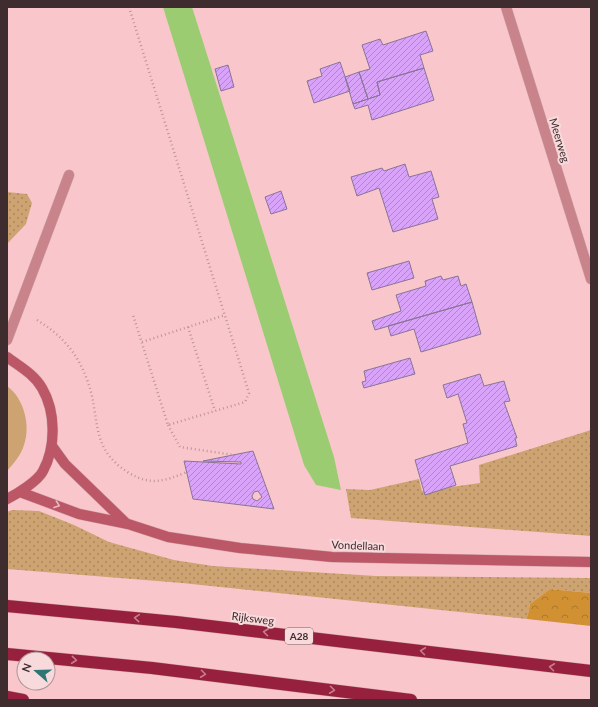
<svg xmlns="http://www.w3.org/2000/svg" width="598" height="707" font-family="Lato,sans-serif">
	<defs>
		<pattern id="grass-dots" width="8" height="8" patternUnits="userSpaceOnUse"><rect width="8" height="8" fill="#cda471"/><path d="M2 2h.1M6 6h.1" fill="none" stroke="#a8865d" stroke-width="1.8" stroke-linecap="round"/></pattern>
		<pattern id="forest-crowns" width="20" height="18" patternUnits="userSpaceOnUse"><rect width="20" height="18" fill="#d19133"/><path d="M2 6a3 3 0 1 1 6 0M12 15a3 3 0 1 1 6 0" fill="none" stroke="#ab772c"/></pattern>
		<pattern id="building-hatch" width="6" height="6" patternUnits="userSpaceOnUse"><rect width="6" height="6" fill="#d8a3f9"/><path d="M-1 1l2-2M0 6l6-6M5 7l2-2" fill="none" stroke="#b185ca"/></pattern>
	</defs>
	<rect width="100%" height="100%" fill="#f9c7cb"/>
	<path fill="url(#grass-dots)" d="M7 192 27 194 32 203 26 224 7 244Z
		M591 430V536L351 518 346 489 370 490 419 479 422 491 480 483 479 465Z
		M12 510 39 511 74 525 109 542 174 560 213 566 376 576 591 578V593L550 589 530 604 527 619 182 583 7 569V512Z"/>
	<path fill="url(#forest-crowns)" d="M550 589 591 593V626L527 619 530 604Z"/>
	<path fill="#cda471" d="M7 386C24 398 31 426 24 445 21 455 14 463 7 471Z"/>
	<path fill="#9bcc71" d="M163 7H192L334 457 341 490 316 485 304 465Z"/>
	<path fill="url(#building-hatch)" stroke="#897497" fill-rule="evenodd" d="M426 31 433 51 420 55 424 68 377 82 380 95 368 99 359 72 370 69 362 45 380 39 383 45Z
		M340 62 350 91 314 103 307 81 322 76 320 69Z
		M228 65 234 87 221 91 215 69Z
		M424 68 434 100 372 120 368 105 355 109 353 104 380 95 377 82Z
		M359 72 368 99 353 104 345 77Z
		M405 164 409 177 431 171 439 197 432 199 438 219 393 232 379 188 357 196 351 177 382 168 384 171Z
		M281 191 287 209 271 214 265 197Z
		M409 261 414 278 372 290 367 273Z
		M441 276 443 280 458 276 461 286 466 284 472 302 375 330 372 321 401 311 396 295 426 286 425 281Z
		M472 302 481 334 421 352 414 329 391 336 388 326Z
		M410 358 415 374 364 388 362 382 366 381 364 371Z
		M480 374 484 386 504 381 510 401 504 402 517 438H515L517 446 450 466 456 485 425 495 415 460 468 443 463 424 467 423 458 394 447 398 443 385Z
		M253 451 274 509 193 499 184 461 241 464V462L203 461ZM258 491 262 497 257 501 253 499 252 496 254 492Z"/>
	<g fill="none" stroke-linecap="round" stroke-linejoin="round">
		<g stroke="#d0a5a8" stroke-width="11">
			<path id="service" d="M7 340 69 175"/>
		</g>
		<g stroke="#d0a5a8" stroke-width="11">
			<path id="minor" d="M506 7 591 279"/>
		</g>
		<g stroke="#d0a5a8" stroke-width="11">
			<path id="secondary" d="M7 357C19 366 34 374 42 388 56 412 56 447 43 471 38 481 17 494 7 499
				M52 446 65 464 127 524
				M20 492 79 514 128 524 168 537 240 548 332 557 591 562"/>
		</g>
		<g stroke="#d0a5a8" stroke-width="13">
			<path id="motorway" d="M7 606 176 622 591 671
				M7 654 152 668 411 700
				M7 697 23 700"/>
		</g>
		<path stroke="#bc9498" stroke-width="2.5" stroke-dasharray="1 3" stroke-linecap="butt" d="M129 7 249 393 245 402 168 425 133 315
			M37 320C60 334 76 351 86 377 102 415 87 447 129 473 151 486 165 481 187 472
			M188 327 215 411
			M142 342 225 315
			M168 425 180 447 234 455"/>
		<use href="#service" stroke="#c8838b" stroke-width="10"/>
		<use href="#minor" stroke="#c8838b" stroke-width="10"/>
		<use href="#secondary" stroke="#bb5767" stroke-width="10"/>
		<use href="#motorway" stroke="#96203d" stroke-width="12"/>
	</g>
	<defs><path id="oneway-chevron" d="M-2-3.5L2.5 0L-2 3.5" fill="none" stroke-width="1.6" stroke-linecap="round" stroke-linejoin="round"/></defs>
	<use stroke="#e9b9bf" href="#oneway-chevron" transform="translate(57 505) rotate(20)"/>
	<g stroke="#c77d8c">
		<use href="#oneway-chevron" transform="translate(137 618) rotate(-175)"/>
		<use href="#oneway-chevron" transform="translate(266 632) rotate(-173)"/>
		<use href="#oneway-chevron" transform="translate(423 651) rotate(-173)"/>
		<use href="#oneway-chevron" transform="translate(74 660) rotate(6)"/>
		<use href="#oneway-chevron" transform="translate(552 667) rotate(-173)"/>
		<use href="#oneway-chevron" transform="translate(203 674) rotate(7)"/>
		<use href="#oneway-chevron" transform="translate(332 690) rotate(7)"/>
	</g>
	<g text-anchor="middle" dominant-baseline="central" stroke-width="4" stroke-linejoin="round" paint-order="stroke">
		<rect fill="#f8dadc" stroke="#766062" stroke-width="1" x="285" y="628" width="28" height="16" rx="3"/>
		<g font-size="10" font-weight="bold" fill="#3f2c2e">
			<text x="299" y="636">A28</text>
		</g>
		<g font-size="11" fill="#3f2c2e" stroke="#f8dadc">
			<text transform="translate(560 140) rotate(73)">Meerweg</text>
			<text transform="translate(358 545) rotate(2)">Vondellaan</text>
			<text transform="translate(253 618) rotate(7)">Rijksweg</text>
		</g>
	</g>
	<rect width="598" height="707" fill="none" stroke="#3f2c2e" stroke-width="16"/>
	<g transform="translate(36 671) rotate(290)"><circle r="19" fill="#f8dadc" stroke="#ae9496"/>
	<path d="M0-3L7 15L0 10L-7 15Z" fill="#2d7674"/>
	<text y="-6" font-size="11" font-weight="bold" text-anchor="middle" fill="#3f2c2e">N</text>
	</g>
</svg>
